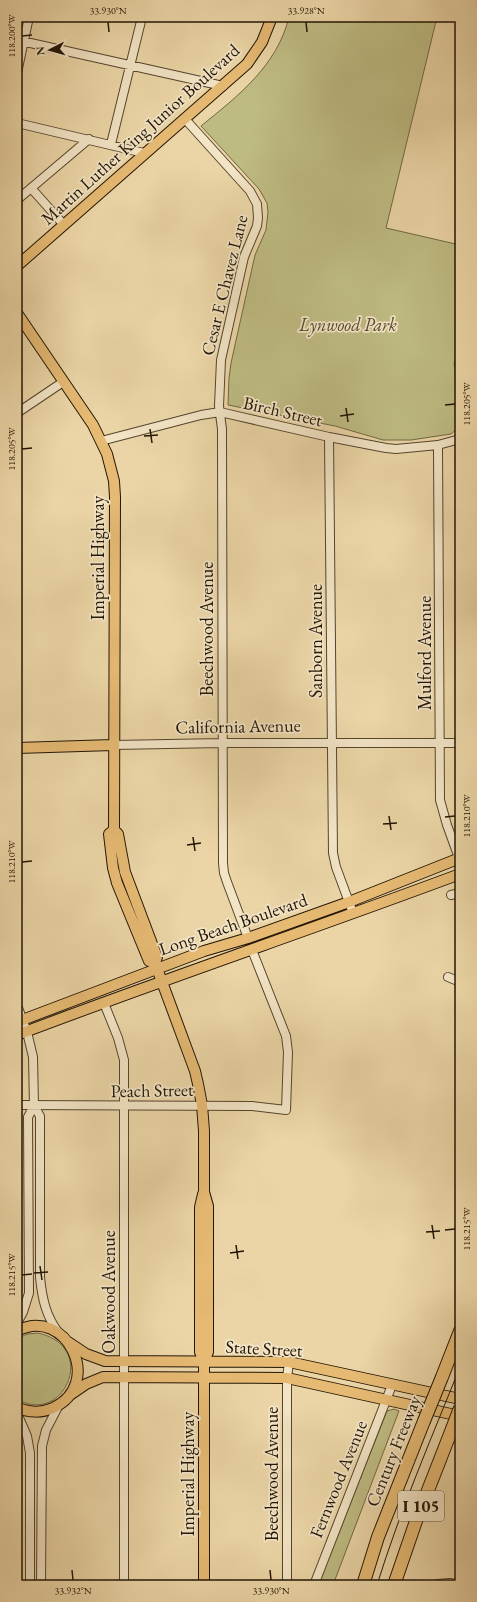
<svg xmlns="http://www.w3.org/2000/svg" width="477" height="1602" font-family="'EB Garamond',serif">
	<rect width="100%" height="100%" fill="#ebd5a6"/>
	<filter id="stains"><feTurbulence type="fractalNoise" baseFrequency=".005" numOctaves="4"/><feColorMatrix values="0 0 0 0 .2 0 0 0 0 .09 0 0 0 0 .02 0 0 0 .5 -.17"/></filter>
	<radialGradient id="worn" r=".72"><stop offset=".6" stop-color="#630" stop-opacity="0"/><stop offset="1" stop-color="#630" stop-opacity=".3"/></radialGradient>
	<path fill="#bebb82" stroke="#706844" d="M289 17H437L386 228 460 245V338L454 365 456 371 460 377V422L458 428 451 434 411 440H383L335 426 228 405 229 378 231 363 255 255 266 230 268 212 267 203 259 189 201 126C238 96 277 66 289 17Z
		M38 1333C100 1347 63 1427 17 1399V1339L27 1334Z
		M394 1409 399 1411 333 1585H318L387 1411Z"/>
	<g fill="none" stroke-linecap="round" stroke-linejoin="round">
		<g stroke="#54452d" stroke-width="10">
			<path id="minor" d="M17 40 223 86
				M17 73 29 17
				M185 119 250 191 257 204 258 218 257 226 244 257 221 360 219 406 222 429 223 863 224 873 227 882 248 938
				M17 123 144 153
				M111 144 142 17
				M31 188 64 225
				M17 200 89 139
				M17 413 63 382
				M329 437 333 853 336 867 353 913
				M101 441 201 415 220 412 329 437 386 448 396 449 438 445 460 439
				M438 445 440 800 447 825 459 858
				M113 745 223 743H460
				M451 895 460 893
				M448 977 460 982
				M104 1003 118 1038 124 1060V1585
				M17 1005 27 1032 33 1057 34 1106 28 1117 29 1293 23 1312 17 1323
				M17 1105 252 1106 286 1110 288 1052 286 1036 252 950
				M34 1106 40 1116V1277C42 1298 46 1317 59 1333
				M17 1413 27 1436 30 1453V1585
				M437 1584 450 1583 460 1585
				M41 1585 42 1446 46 1430 59 1405
				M287 1585V1378L289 1362
				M314 1585 392 1385"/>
		</g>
		<g stroke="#221505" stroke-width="12">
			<path id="major" d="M17 266 247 64 262 42 272 17
				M17 313 93 425 107 454 114 481 115 497 114 830 118 834 125 872 157 957 155 963 195 1071 198 1084 202 1105 204 1131V1192L208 1206V1352L204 1362V1585
				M17 748 113 745
				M114 830 109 834 113 868 117 883 149 961 155 963
				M17 1022 204 951 248 938 349 902 460 858
				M17 1035C164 979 313 929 460 874
				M203 1194 200 1207V1352L204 1362
				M17 1331C66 1305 105 1384 53 1408 42 1413 28 1413 17 1407
				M68 1342 86 1354 105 1361 289 1362 460 1399
				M70 1395 86 1384 103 1377 287 1378 460 1416"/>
		</g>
		<g stroke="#221505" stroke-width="14">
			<path id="highway" d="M442 1377 460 1331
				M363 1585 378 1537 424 1421
				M394 1585 416 1521 452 1429"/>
		</g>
		<use href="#minor" stroke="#f2e4c5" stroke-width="8"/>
		<use href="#major" stroke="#e6ba73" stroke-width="10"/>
		<use href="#highway" stroke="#e6ba73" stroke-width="12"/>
		<path stroke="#221505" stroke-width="1" d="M377 1585C400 1511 431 1439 460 1367"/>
		<g stroke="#221505" stroke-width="14" stroke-linecap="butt">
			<path id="highway-bridge" d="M424 1421 442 1377
				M452 1429 460 1408"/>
		</g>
		<use href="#highway-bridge" stroke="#e6ba73" stroke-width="12"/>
	</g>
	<path fill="none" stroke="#221505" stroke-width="1.5" d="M108 22 109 32M306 22 307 32M22 36 32 35M445 405 455 404M346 408 348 422M340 416 354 414M150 429 152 443M144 436 158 435M22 449 32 448M389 816 391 830M445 817 455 816M383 824 397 823M193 837 195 851M187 845 201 843M22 862 32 861M432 1225 434 1239M445 1230 455 1229M426 1232 440 1231M236 1245 238 1259M230 1253 244 1251M40 1266 42 1280M34 1273 48 1272M22 1275 32 1274M72 1570 73 1580M270 1570 271 1580"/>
	<g text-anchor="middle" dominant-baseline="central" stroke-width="3.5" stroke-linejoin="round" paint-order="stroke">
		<rect fill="#f2e4c5" stroke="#60533f" stroke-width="1" x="398" y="1491" width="46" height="30" rx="3"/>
		<g font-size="17" font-weight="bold" fill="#221505">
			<text x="421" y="1506">I 105</text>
		</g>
		<g font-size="18" fill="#221505" stroke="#f2e4c5">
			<text transform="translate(140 134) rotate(-42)">Martin Luther King Junior Boulevard</text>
			<text transform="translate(224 285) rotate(-76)">Cesar E Chavez Lane</text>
			<text transform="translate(283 411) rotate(13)">Birch Street</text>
			<text transform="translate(97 558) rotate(-90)">Imperial Highway</text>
			<text transform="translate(206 629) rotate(-90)">Beechwood Avenue</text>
			<text transform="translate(315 641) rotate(-90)">Sanborn Avenue</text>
			<text transform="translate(424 653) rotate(-90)">Mulford Avenue</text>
			<text transform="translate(238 726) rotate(-1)">California Avenue</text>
			<text transform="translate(233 924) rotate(-19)">Long Beach Boulevard</text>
			<text transform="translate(152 1090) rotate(-1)">Peach Street</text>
			<text transform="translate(108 1292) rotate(-90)">Oakwood Avenue</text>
			<text transform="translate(264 1348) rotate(3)">State Street</text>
			<text transform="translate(393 1451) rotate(-68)">Century Freeway</text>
			<text transform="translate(187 1474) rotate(-90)">Imperial Highway</text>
			<text transform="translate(271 1474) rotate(-90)">Beechwood Avenue</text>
			<text transform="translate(338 1479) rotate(-68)">Fernwood Avenue</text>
		</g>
		<g font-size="18" font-style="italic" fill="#51472a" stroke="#f2e4c5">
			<text x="348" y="324">Lynwood Park</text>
		</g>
	</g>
	<rect width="477" height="1602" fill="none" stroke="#ebd5a6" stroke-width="44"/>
	<g transform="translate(50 50) rotate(264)" stroke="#f2e4c5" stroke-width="3" paint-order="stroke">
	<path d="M0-3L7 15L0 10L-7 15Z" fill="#221505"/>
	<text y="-6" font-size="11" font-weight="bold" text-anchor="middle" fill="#221505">N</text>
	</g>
	<rect x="22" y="22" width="433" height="1558" fill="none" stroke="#221505" stroke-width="1.5"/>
	<g font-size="10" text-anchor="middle" fill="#221505">
		<text x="108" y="14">33.930°N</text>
		<text x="306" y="14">33.928°N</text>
		<text transform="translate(11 36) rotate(-90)" y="4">118.200°W</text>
		<text transform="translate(466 404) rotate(-90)" y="4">118.205°W</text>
		<text transform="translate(11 449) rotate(-90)" y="4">118.205°W</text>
		<text transform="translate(466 816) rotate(-90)" y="4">118.210°W</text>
		<text transform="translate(11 862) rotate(-90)" y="4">118.210°W</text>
		<text transform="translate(466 1229) rotate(-90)" y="4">118.215°W</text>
		<text transform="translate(11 1275) rotate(-90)" y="4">118.215°W</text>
		<text x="73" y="1594">33.932°N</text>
		<text x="271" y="1594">33.930°N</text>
	</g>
	<rect width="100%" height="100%" filter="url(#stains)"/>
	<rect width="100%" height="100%" fill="url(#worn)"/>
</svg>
